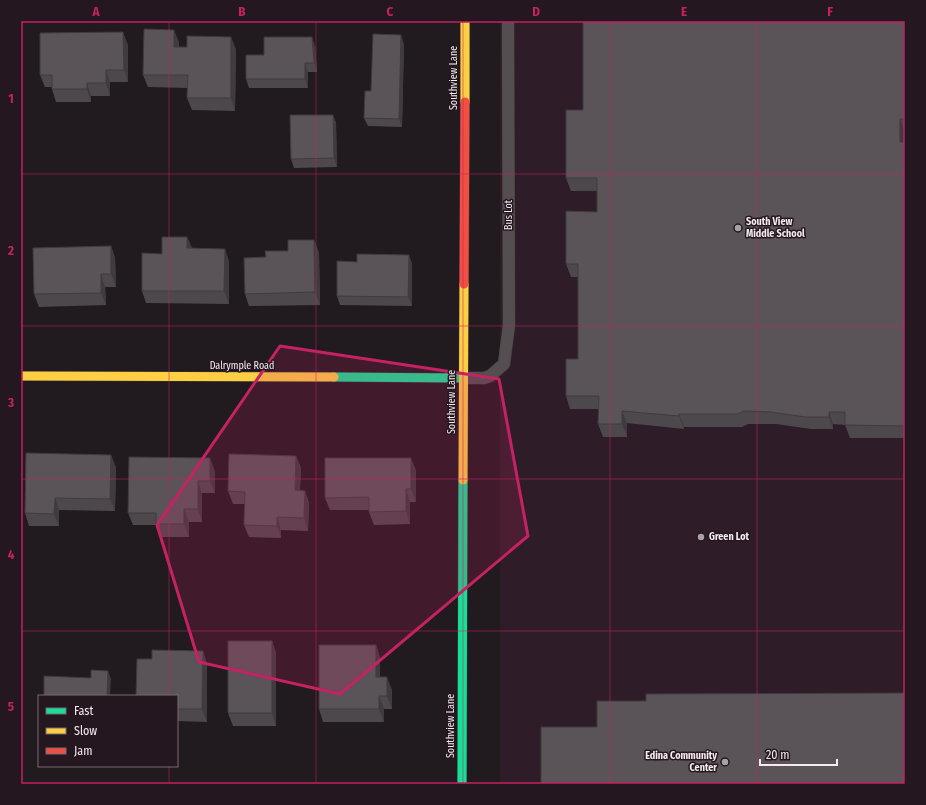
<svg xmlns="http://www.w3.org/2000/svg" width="926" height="805" font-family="'Fira Sans Condensed',sans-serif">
	<rect width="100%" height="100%" fill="#211a1e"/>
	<path fill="#2e1d28" d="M500 21H905V784H500Z"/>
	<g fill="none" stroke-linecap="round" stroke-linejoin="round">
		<g stroke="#3c363a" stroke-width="13">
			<path id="lane" d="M463 378H484L490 376 504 364 509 325 508 21"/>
		</g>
		<g stroke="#3c363a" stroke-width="10">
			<path id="fast" d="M334 377 463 378
				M462 784 463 480"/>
		</g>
		<g stroke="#3c363a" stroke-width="10">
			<path id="slow" d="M465 102V21
				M21 376 334 377
				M463 480 464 284"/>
		</g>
		<g stroke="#3c363a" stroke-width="10">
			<path id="jam" d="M464 284 465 102"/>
		</g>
		<use href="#lane" stroke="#544e51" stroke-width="12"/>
		<use href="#fast" stroke="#16e098" stroke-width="9"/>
		<use href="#slow" stroke="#ffcf43" stroke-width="9"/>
		<use href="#jam" stroke="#f24e42" stroke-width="9"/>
	</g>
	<path fill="#4d484c" d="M905 21V438H850L845 425 833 424V429H811L776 424H748L742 427H684V429L627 423V437H603L598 424 599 409H570L566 396 578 359V277H571L566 264 597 212V191H571L566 178 583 110V95Z
		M179 42V47L236 49 235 111 192 110 187 98 188 88 148 87 143 75Z
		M404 44 402 127 368 126 364 118 371 91Z
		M128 45V82H110V96H91V102H56L52 89V87H45L40 75Z
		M315 46 317 72H308V88H249L246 79 264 55Z
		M333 115 336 123 337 167 294 168 291 159Z
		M187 237 192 248 229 261V304L146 303 142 291 162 254Z
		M314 240 319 253 320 305 249 306 245 294 266 257 288 251Z
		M111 246 115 258 116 287H105L106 305 39 307 34 294Z
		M357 262 412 263V306L340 305 337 296Z
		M26 453 116 467 115 511 59 510V526H29L25 513Z
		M296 456 301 468 300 490 305 491 309 503 308 531 281 530V538L249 537 244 525 245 504H233L228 491Z
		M416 470V502H410V524L374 525 369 512V510H330L325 498Z
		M215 471V493H202V522H189V537H161L157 525H133L128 513Z
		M272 641 276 653V726H233L228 713Z
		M376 645 380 658V677L392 690V709H384V722H323L319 709Z
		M203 651 207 664V722L177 721V696L152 659Z"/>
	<path fill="#3f3b3e" d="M174 30 179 42 178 59 174 47Z
		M123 32 128 45V82L124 70Z
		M401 35 404 44 402 127 399 119Z
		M231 37 236 49 235 111 231 98Z
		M312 37 315 46 317 72 314 63Z
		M305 63 308 72V88L305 79Z
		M106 70 110 82V96L106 83Z
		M87 83 91 96V102L87 89Z
		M333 115 336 123 337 167 334 158Z
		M900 119 905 132 904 155 900 142Z
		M187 237 192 250 187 248Z
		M314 240 319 253 320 305 315 292Z
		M111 246 115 258 116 287 111 274Z
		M225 249 229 261V304L224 291Z
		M409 255 412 263V306L408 297Z
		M101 274 105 287 106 305 101 293Z
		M622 411 627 423V437L622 424Z
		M829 412 833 424V429L829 417Z
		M679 414 684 427V429L679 416Z
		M111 455 116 467 115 511 110 499Z
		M296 456 301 468 299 503 295 490Z
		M210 458 215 471V493L210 481Z
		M411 458 416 470V502L411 489Z
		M198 481 202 493V522L198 509Z
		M406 489 410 502V524L406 511Z
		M305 491 309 503 308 531 304 518Z
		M55 498 59 510V526L54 514Z
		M184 509 189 522V537L184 524Z
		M277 517 281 530V538L277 526Z
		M272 641 276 653V726L272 713Z
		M376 645 380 658V690L376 677Z
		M203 651 207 664V722L202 709Z
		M108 671 111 679 110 696H107Z
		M387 677 392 690V709L387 696Z
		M379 696 384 709V722L379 709Z"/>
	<path fill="#5a5458" stroke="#3f3b3e" d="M583 21H905V119H900V142H905V426L845 425V412H829V417H806L771 412 744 411 738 414H679V416L622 411V424H598L599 396H566V359H578V264H566V211L597 212V178H566V110H583Z
		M144 29 174 30V47H187V36L231 37V98H187L188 75H143Z
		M123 32 124 70H106V83H87V89H52V75H40V33Z
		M373 34 401 35 399 119 364 118 365 91H371Z
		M264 37H312L314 63H305V79H246V55H264Z
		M290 115H333L334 158 291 159Z
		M162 237H187V248L225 249 224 291H142V253L162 254Z
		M288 240H314L315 292 245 294 244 258 266 257 265 251H288Z
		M111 246V274H101V293L34 294 33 248Z
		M357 254 409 255 408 297 337 296V261L357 262Z
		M26 453 111 455 110 499 55 498 54 514 25 513Z
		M229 454 296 456 295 490 305 491 304 518 277 517V526L244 525 245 492 228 491Z
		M129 457 210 458V481H198V509H184V524H156V513H128Z
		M325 458H411V489H406V511L369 512V497L325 498Z
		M228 641H272V713H228Z
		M319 645H376V677H387V696H379V709H319Z
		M152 650 203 651 202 709H177V696H136L137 659H152Z
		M91 670 108 671 107 696H116H44V676L91 678Z
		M905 693V784H541V727H597V701H646V694Z"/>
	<path fill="#c42262" fill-opacity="0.2" stroke="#c42262" stroke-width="3" stroke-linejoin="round" d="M280 346 499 379 528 536 340 694 199 662 157 525Z"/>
	<path fill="none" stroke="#c42262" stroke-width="1" stroke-opacity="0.55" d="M169 21V696M316 21V784M463 21V784M610 21V784M757 21V784M21 174H905M21 326H905M21 479H905M21 631H905M169 766V784"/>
	<g fill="#aaa1a6" stroke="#24171f" stroke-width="1.5">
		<circle cx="738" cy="228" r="4"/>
		<circle cx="701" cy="537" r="4"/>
		<circle cx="725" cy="762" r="4"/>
	</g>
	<g text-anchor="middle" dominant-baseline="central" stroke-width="3" stroke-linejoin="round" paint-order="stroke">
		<g font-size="10" fill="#f4eaf0" stroke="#24171f">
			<text transform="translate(454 78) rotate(-90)">Southview Lane</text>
			<text transform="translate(509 215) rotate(-90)">Bus Lot</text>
			<text x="242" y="366">Dalrymple Road</text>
			<text transform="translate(452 402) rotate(-90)">Southview Lane</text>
			<text transform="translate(451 726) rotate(-90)">Southview Lane</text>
		</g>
		<g font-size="10" font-weight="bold" fill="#f4eaf0" stroke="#24171f" text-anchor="start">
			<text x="746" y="222">South View<tspan x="746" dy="12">Middle School</tspan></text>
			<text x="709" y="537">Green Lot</text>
			<text x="717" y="756" text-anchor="end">Edina Community<tspan x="717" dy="12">Center</tspan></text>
		</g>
	</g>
	<rect width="926" height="805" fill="none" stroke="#24171f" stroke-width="44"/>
	<rect x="38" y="695" width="140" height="72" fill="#24171f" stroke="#776b73"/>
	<rect x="46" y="708" width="20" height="6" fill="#16e098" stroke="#776b73"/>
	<text x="74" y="715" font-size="12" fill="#f4eaf0">Fast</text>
	<rect x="46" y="728" width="20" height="6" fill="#ffcf43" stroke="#776b73"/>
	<text x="74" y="735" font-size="12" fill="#f4eaf0">Slow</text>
	<rect x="46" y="748" width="20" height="6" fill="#f24e42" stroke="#776b73"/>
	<text x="74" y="755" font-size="12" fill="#f4eaf0">Jam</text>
	<path d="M760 759v6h77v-6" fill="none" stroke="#f4eaf0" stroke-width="2"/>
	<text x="766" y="759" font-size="12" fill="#f4eaf0" stroke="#24171f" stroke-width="3" paint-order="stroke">20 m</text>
	<rect x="22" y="22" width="882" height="761" fill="none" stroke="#c42262" stroke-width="1.5"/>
	<g font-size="13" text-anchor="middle" font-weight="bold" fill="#c42262">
		<text x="96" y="16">A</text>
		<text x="242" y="16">B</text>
		<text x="390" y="16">C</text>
		<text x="536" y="16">D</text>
		<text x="684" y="16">E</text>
		<text x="830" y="16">F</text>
		<text x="11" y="103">1</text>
		<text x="11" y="255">2</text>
		<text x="11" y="407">3</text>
		<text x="11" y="559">4</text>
		<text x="11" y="711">5</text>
	</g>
</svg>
